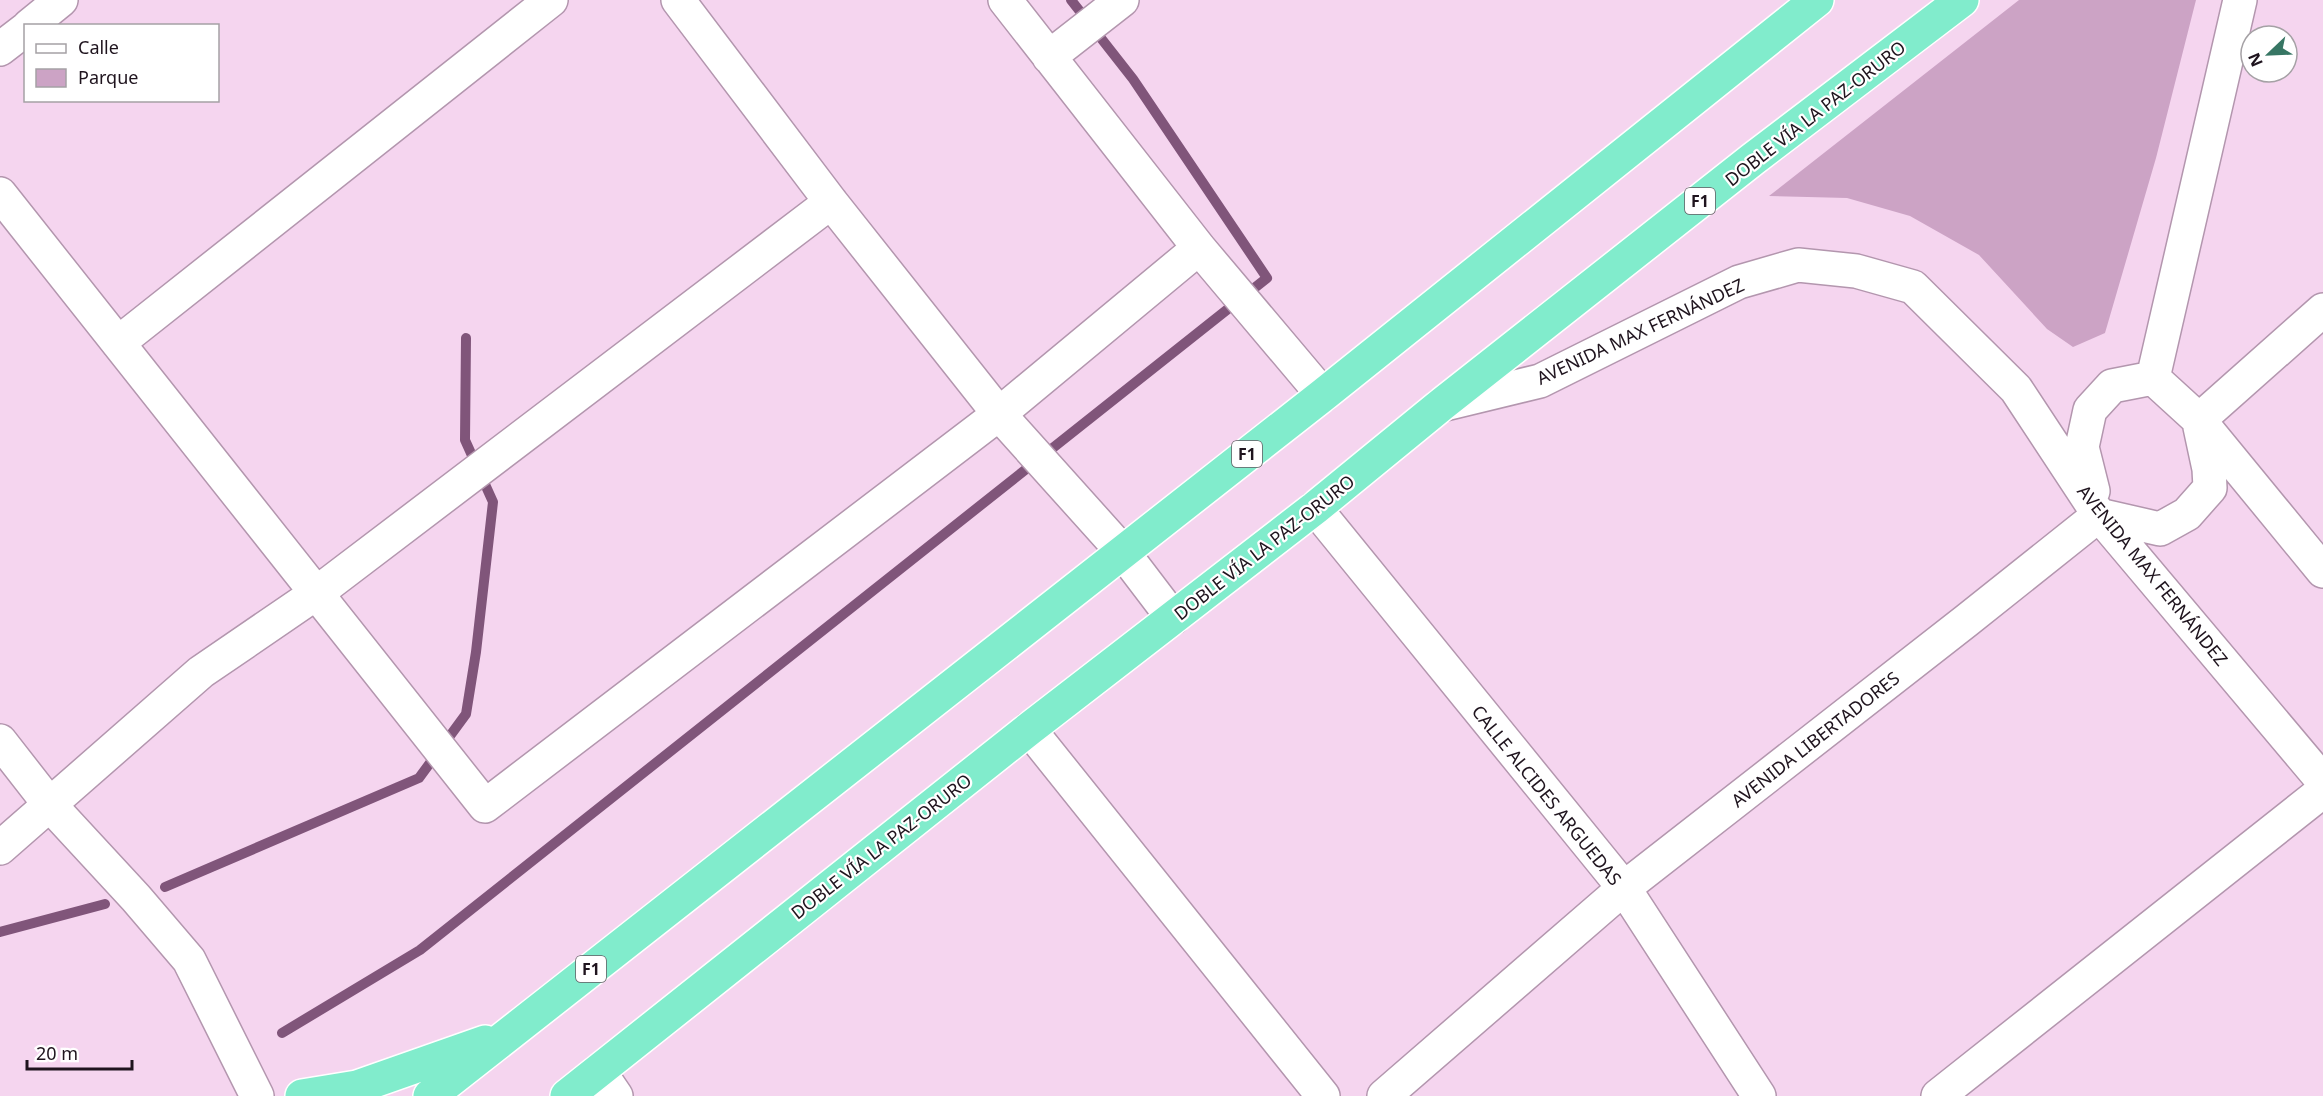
<svg xmlns="http://www.w3.org/2000/svg" width="2323" height="1096" font-family="'Noto Sans',sans-serif">
	<rect width="100%" height="100%" fill="#f5d5ef"/>
	<path fill="#cca3c5" d="M2019 0H2196L2156 158 2105 333 2073 347 2047 329 1979 255 1910 216 1847 198 1769 196Z"/>
	<g fill="none" stroke-linecap="round" stroke-linejoin="round">
		<path stroke="#80557a" stroke-width="10" d="M165 887 419 778 466 714 476 652 493 502 465 440 466 338
			M0 932 105 904
			M282 1033 420 950 1267 278 1133 79 1071 0"/>
		<g stroke="#b396ae" stroke-width="36">
			<path id="street" d="M678 0 831 202 999 414 1122 551 1173 618
				M1005 0 1199 248 1323 395
				M29 26 61 0
				M0 49 26 29
				M1049 57 1122 0
				M0 194 485 806 999 414 1199 248
				M118 343 551 0
				M2199 420 2323 310
				M1315 508 1624 888 1759 1096
				M1029 729 1323 1096
				M0 741 50 805 136 898 189 960 257 1096
				M0 848 201 672 318 592 831 202
				M599 1071 616 1096
				M1384 1096 1624 888 1966 621 2099 515
				M1938 1096 2323 791"/>
		</g>
		<g stroke="#b396ae" stroke-width="36">
			<path id="secondary" d="M2153 378 2240 0
				M2153 378 2199 420 2323 571
				M1441 405 1540 381 1739 282 1798 265 1856 271 1913 287 2016 389 2099 515 2323 781
				M2093 491 2082 447 2090 410 2112 386 2153 378
				M2099 515 2160 529 2187 514 2210 488 2209 469 2200 427"/>
		</g>
		<g stroke="#fff" stroke-width="36">
			<path id="highway" d="M302 1096 357 1087 485 1042
				M430 1096 1323 395 1817 0
				M567 1096 1029 729 1315 508 1441 405 1753 159 1962 0"/>
		</g>
		<use href="#street" stroke="#fff" stroke-width="33"/>
		<use href="#secondary" stroke="#fff" stroke-width="33"/>
		<use href="#highway" stroke="#81eccc" stroke-width="33"/>
	</g>
	<g text-anchor="middle" dominant-baseline="central" stroke-width="4.5" stroke-linejoin="round" paint-order="stroke">
		<g fill="#fff" stroke="#625a62" stroke-width="1.5">
			<rect x="1685" y="188" width="30" height="26" rx="4.5"/>
			<rect x="1232" y="441" width="30" height="26" rx="4.5"/>
			<rect x="576" y="956" width="30" height="26" rx="4.5"/>
		</g>
		<g font-size="16" font-weight="bold" fill="#1f141e">
			<text x="1700" y="201">F1</text>
			<text x="1247" y="454">F1</text>
			<text x="591" y="969">F1</text>
		</g>
		<g font-size="18" fill="#1f141e" stroke="#fff">
			<text transform="translate(1815 113) rotate(-38)">DOBLE VÍA LA PAZ-ORURO</text>
			<text transform="translate(1640 331) rotate(-25)">AVENIDA MAX FERNÁNDEZ</text>
			<text transform="translate(1264 547) rotate(-38)">DOBLE VÍA LA PAZ-ORURO</text>
			<text transform="translate(2153 575) rotate(51)">AVENIDA MAX FERNÁNDEZ</text>
			<text transform="translate(1815 739) rotate(-38)">AVENIDA LIBERTADORES</text>
			<text transform="translate(1547 795) rotate(51)">CALLE ALCIDES ARGUEDAS</text>
			<text transform="translate(881 846) rotate(-38)">DOBLE VÍA LA PAZ-ORURO</text>
		</g>
	</g>
	<rect x="24" y="24" width="195" height="78" fill="#ffffff" stroke="#a5a1a5" stroke-width="1.5"/>
	<rect x="36" y="44" width="30" height="9" fill="#ffffff" stroke="#a5a1a5" stroke-width="1.5"/>
	<text x="78" y="54" font-size="18" fill="#1f141e">Calle</text>
	<rect x="36" y="69" width="30" height="18" fill="#cca3c5" stroke="#a5a1a5" stroke-width="1.5"/>
	<text x="78" y="84" font-size="18" fill="#1f141e">Parque</text>
	<g transform="translate(2269 54) rotate(247)"><circle r="28" fill="#ffffff" stroke="#a5a1a5" stroke-width="1.5"/>
	<path d="M0-4.5L10 22L0 15L-10 22Z" fill="#377664"/>
	<text y="-9" font-size="16" font-weight="bold" text-anchor="middle" fill="#1f141e">N</text>
	</g>
	<path d="M27 1060v9h105v-9" fill="none" stroke="#1f141e" stroke-width="3"/>
	<text x="36" y="1060" font-size="18" fill="#1f141e" stroke="#ffffff" stroke-width="4.5" paint-order="stroke">20 m</text>
</svg>
